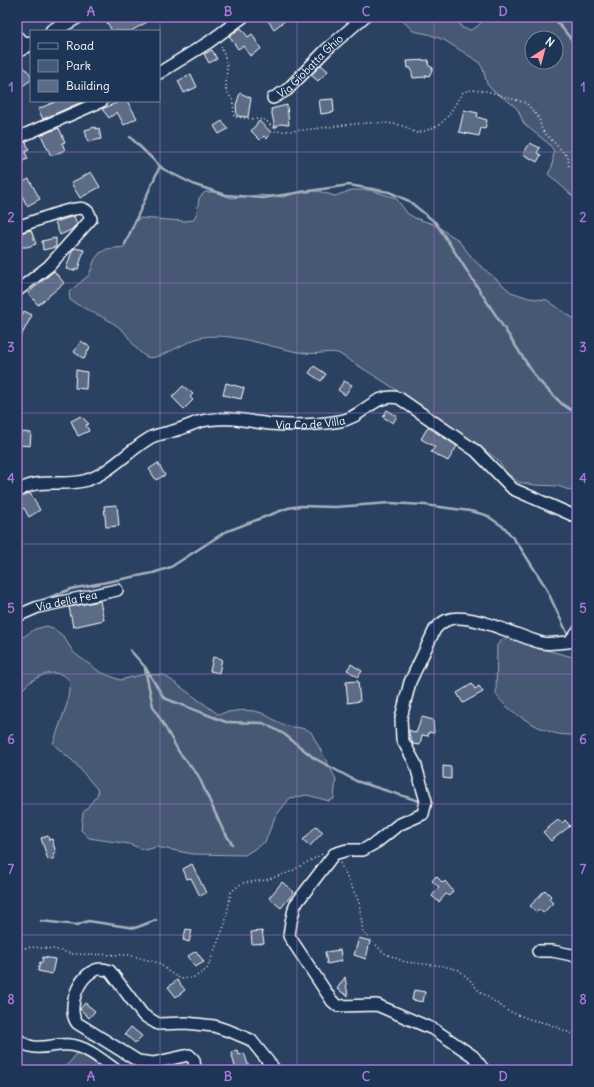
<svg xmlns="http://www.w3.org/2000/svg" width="594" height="1087" font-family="Delius,sans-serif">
	<rect width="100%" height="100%" fill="#2a4161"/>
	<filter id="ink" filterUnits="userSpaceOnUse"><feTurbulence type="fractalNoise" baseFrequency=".025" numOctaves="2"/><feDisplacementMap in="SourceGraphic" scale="8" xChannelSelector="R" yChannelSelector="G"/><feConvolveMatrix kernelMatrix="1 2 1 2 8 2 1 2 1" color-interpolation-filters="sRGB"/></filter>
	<g filter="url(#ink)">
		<path fill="#465975" stroke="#a2acba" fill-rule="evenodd" d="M399 17H457L462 28 471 30 478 26 486 17H577V200L548 174 552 167 554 151 549 144 524 124 518 110 512 104 492 90 487 84 483 69 479 62 444 40 428 34 413 31ZM532 38H556V62H532Z
			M352 190H370L396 198 407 213 415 218 433 224 457 239 475 261 511 292 529 298 547 300 577 321V493L558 486 534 485 518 482 506 472 497 459 483 449 386 383 338 353C326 351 316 355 305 353 273 349 235 332 203 337 189 339 157 362 147 357 135 352 130 336 120 328 105 316 86 311 70 300L69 292 89 275 95 259 100 253 107 249 124 247 134 224 139 218 184 221 193 220 197 213 199 198 205 192H214L232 198 258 195 284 197 301 191H318L335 196Z
			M47 626 53 628 63 636 74 653 100 672 120 680 145 674 164 675 218 714C233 711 247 708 262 713 270 717 278 723 287 726 296 728 304 727 311 732L336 779 334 799 329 801 307 795 290 798 275 817 265 842 245 855 192 854 157 847 145 850 129 844 89 838 81 830 83 813 98 794 97 789 74 762 53 744 67 704 70 681C59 667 41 674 29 683 25 686 22 691 17 694V641L35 629Z
			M512 638 538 648 577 658V735C571 735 564 735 558 734 539 730 506 711 496 694L497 645 503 639Z
			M79 1051 111 1070H63Z"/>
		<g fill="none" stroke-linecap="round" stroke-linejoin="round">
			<path stroke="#a7b1be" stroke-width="2.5" d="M553 17 577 46
				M130 137 163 169 195 185 226 195 263 198 349 185 389 192 409 201 436 223 537 379 562 404 577 414
				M125 244 160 166
				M38 602 71 589 153 573 171 567 225 532 288 508 300 506 335 507 390 503 425 505 470 511 486 515 505 528 520 547 545 586 569 637
				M130 650 145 667 164 698 226 722 263 723 284 734 314 758 356 781 422 802
				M145 669 153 706 179 752 198 775 222 828 232 844
				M41 921 77 925 88 921 135 928 156 920"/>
		</g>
		<path fill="#5b6c86" stroke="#fff" d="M104 17H156L131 31H112Z
			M265 17H290L274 29Z
			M241 28 248 37 252 34 261 49 250 56 243 46 238 49 229 36Z
			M212 50 217 59 209 63 204 54Z
			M17 59 31 75V80L17 90Z
			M429 60 428 65 433 68 429 76 426 75V77L413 78 411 68H408L407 61Z
			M321 65 328 71 318 81 311 75Z
			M191 74 197 87 184 93 178 81Z
			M240 93 251 98 248 117 237 116 236 105Z
			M333 99 334 112 321 114 319 100Z
			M57 101H84L43 119 38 109Z
			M121 101H127L137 118 124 125 117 112 109 118 102 109Z
			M287 105 289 125 280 124 275 128 271 109Z
			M464 110 478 113 477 117 487 120 485 129 481 128 479 136 459 132Z
			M222 121 228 129 219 134 214 126Z
			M259 121 271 132 267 139 264 136 260 140 251 131Z
			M95 127 96 129 99 128 101 139 88 142 85 130Z
			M59 128 65 142 62 143 65 150 51 156 41 135Z
			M26 142 29 150 25 152 28 159 17 163V145Z
			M530 143 540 148 537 153 541 155 537 162 523 154Z
			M91 172 100 187 80 198 71 183Z
			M29 179 40 199 27 206 17 185Z
			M74 216 77 224 71 230 60 235 55 222Z
			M31 230 36 244 27 247H17V234Z
			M56 238V247L43 250 42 241Z
			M75 248 84 250 78 269H75L74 271 66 269 72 251Z
			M54 271 64 283 38 305 28 293Z
			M24 311 32 315 17 344V325Z
			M81 341 90 347 84 359 74 352Z
			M314 366 326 374 321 381 309 373Z
			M76 370 87 372 86 389 75 388Z
			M344 381 352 385 345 395 338 390Z
			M226 383 244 388 241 399 223 395Z
			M183 386 193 394 190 397 193 400 184 409 172 397Z
			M387 410 397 416 393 423 383 417Z
			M81 416 89 424 86 425 89 431 78 436 71 421Z
			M428 427 457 446 448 461 431 452 435 447 421 439Z
			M21 432 31 433 30 446 20 445Z
			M158 463 165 475 156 480 149 469Z
			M30 493 40 510 29 517 24 508 17 512V499Z
			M117 505 119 526 106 527 104 506Z
			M100 601 104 620 73 627 69 607Z
			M213 657 222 659 219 673 210 671Z
			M351 664 362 671 358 677 347 670Z
			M358 681 360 701 348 703 346 682Z
			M472 684 475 689 479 686 483 692 463 703 457 693Z
			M422 717 433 720 434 733 429 732 428 736 422 735 420 745 413 744 409 734V730L416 733Z
			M443 766 451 767V779L443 778Z
			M558 820 562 823 565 820 570 826 551 841 543 832Z
			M316 826 323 832 310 846 303 840Z
			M48 836 49 840 52 839 56 853 53 854 55 858 48 860 41 838Z
			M192 864 206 893 200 896 191 878 187 879 183 869Z
			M436 876 443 883 445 881 453 891 449 896 446 894 439 902 432 896 439 887 432 881Z
			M282 882 294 892 281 908 269 898Z
			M545 890 551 896 549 899 553 903 543 913 539 909 537 912 530 906Z
			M186 929 192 930 189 942 183 940Z
			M262 931 264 943 252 944 251 932Z
			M359 938 370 941 366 959 354 955Z
			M340 950 342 961 327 964 325 952Z
			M196 951 204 962 195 967 188 956Z
			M43 957 55 959 52 974 38 971 40 962 42 963Z
			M345 977 348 996 337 989Z
			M177 980 185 990 176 997 168 987Z
			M414 990 425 992 423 1002 412 1000Z
			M85 1003 95 1011 89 1018 80 1009Z
			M131 1027 142 1036 135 1043 125 1034Z
			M237 1050 239 1055 244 1053 250 1070H236L231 1052Z"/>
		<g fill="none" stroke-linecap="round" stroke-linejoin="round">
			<g stroke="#fff" stroke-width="14">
				<g id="minor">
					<path d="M17 37 28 45"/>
					<path d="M159 73 209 42 243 17"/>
					<path id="s1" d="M273 98 287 90 326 50 364 17"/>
					<path d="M17 138 102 101"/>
					<path d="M17 227C30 223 75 205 84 209 89 211 90 215 91 219L49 266 17 291"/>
					<path id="s2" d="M17 492C38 476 64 488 87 480 110 473 129 450 150 438 156 434 165 434 173 431 181 429 190 425 198 422 222 415 247 421 270 424 294 426 317 425 340 421 363 418 374 392 399 398L476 451 513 489 577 517"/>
					<path id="s3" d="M17 616 38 607 117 590"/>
					<path d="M538 951H552L577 956"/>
					<path d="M17 1038C33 1055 50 1043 70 1045 86 1046 103 1061 116 1070"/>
					<path d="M195 1070 194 1060 189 1055 153 1063 138 1061 77 1023C65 1007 81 969 101 969 104 969 107 970 110 971L143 1015 158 1024 186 1023 214 1026 232 1032 251 1040 275 1070"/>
					<path d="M484 1070 473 1056 435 1030 377 1005 338 1006 332 1001 289 936 291 922 295 905 334 854 347 850H363L377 842 398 825 423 814 426 801 415 763 402 739 401 718 410 682 435 629C439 625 442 622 447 620 469 611 519 637 542 643 550 645 561 642 569 642L577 632"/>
				</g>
			</g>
			<g stroke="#fff" stroke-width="16">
				<path id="major" d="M52 31 77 17
					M17 51 31 43"/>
			</g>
			<path stroke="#fff" stroke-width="1.5" stroke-dasharray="1 3" stroke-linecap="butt" d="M221 46 227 64 226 90 233 101 234 117 266 120 275 131C313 133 369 116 403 126 407 127 412 131 416 133 448 126 446 117 463 92L471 90 486 91 526 103 539 118 542 130 568 157 569 167 573 168 577 174
				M340 863 359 902 363 932 384 953 405 962 444 966 459 970 470 980 478 990 508 1011 529 1019 549 1024 577 1036
				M17 949 32 947 54 949 73 954 129 955 159 963 169 972 181 979 195 977 207 969 225 924 231 892 242 883 266 880 290 872 322 854"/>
			<use href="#minor" stroke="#1d3557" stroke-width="11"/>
			<use href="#major" stroke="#1d3557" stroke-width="13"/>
		</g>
	</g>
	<path fill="none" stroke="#a976d5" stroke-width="1" stroke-opacity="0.55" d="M160 17V1070M297 17V1070M434 17V1070M17 152H577M17 283H577M17 413H577M17 544H577M17 674H577M17 804H577M17 935H577"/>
	<g text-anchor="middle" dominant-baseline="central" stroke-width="3" stroke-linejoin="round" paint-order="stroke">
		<g font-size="11" fill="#fff" stroke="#1d3557">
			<text stroke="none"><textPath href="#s1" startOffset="49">Via Giobatta Ghio</textPath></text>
			<text stroke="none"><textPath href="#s2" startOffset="312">Via Co de Villa</textPath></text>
			<text stroke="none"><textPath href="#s3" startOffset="52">Via della Fea</textPath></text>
		</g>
	</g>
	<rect width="594" height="1087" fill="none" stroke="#1d3557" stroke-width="44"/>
	<rect x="30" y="30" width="130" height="72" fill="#1d3557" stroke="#77869a"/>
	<rect x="38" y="43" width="20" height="6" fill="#1d3557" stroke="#77869a"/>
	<text x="66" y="50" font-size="12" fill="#ffffff">Road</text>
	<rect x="38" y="60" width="20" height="12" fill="#465975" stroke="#77869a"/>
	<text x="66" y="70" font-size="12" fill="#ffffff">Park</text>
	<rect x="38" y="80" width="20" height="12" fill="#5b6c86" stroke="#77869a"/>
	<text x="66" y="90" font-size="12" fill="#ffffff">Building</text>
	<g transform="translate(544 50) rotate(36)"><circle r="19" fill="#1d3557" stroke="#77869a"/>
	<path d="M0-3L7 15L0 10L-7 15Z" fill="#ff9aa2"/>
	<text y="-6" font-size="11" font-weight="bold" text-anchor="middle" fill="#ffffff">N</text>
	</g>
	<rect x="22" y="22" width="550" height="1043" fill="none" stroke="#a976d5" stroke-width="1.5"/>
	<g font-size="13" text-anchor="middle" font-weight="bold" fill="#a976d5">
		<text x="91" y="16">A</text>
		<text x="228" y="16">B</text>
		<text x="366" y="16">C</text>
		<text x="503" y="16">D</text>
		<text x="11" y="92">1</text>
		<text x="583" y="92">1</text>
		<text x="11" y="222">2</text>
		<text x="583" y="222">2</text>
		<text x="11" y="352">3</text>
		<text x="583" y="352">3</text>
		<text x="11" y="483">4</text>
		<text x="583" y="483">4</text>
		<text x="11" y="613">5</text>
		<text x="583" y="613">5</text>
		<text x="11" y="744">6</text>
		<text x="583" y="744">6</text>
		<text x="11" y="874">7</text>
		<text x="583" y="874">7</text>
		<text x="11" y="1004">8</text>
		<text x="583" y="1004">8</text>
		<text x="91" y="1081">A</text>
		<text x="228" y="1081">B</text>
		<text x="366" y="1081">C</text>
		<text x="503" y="1081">D</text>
	</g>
</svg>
